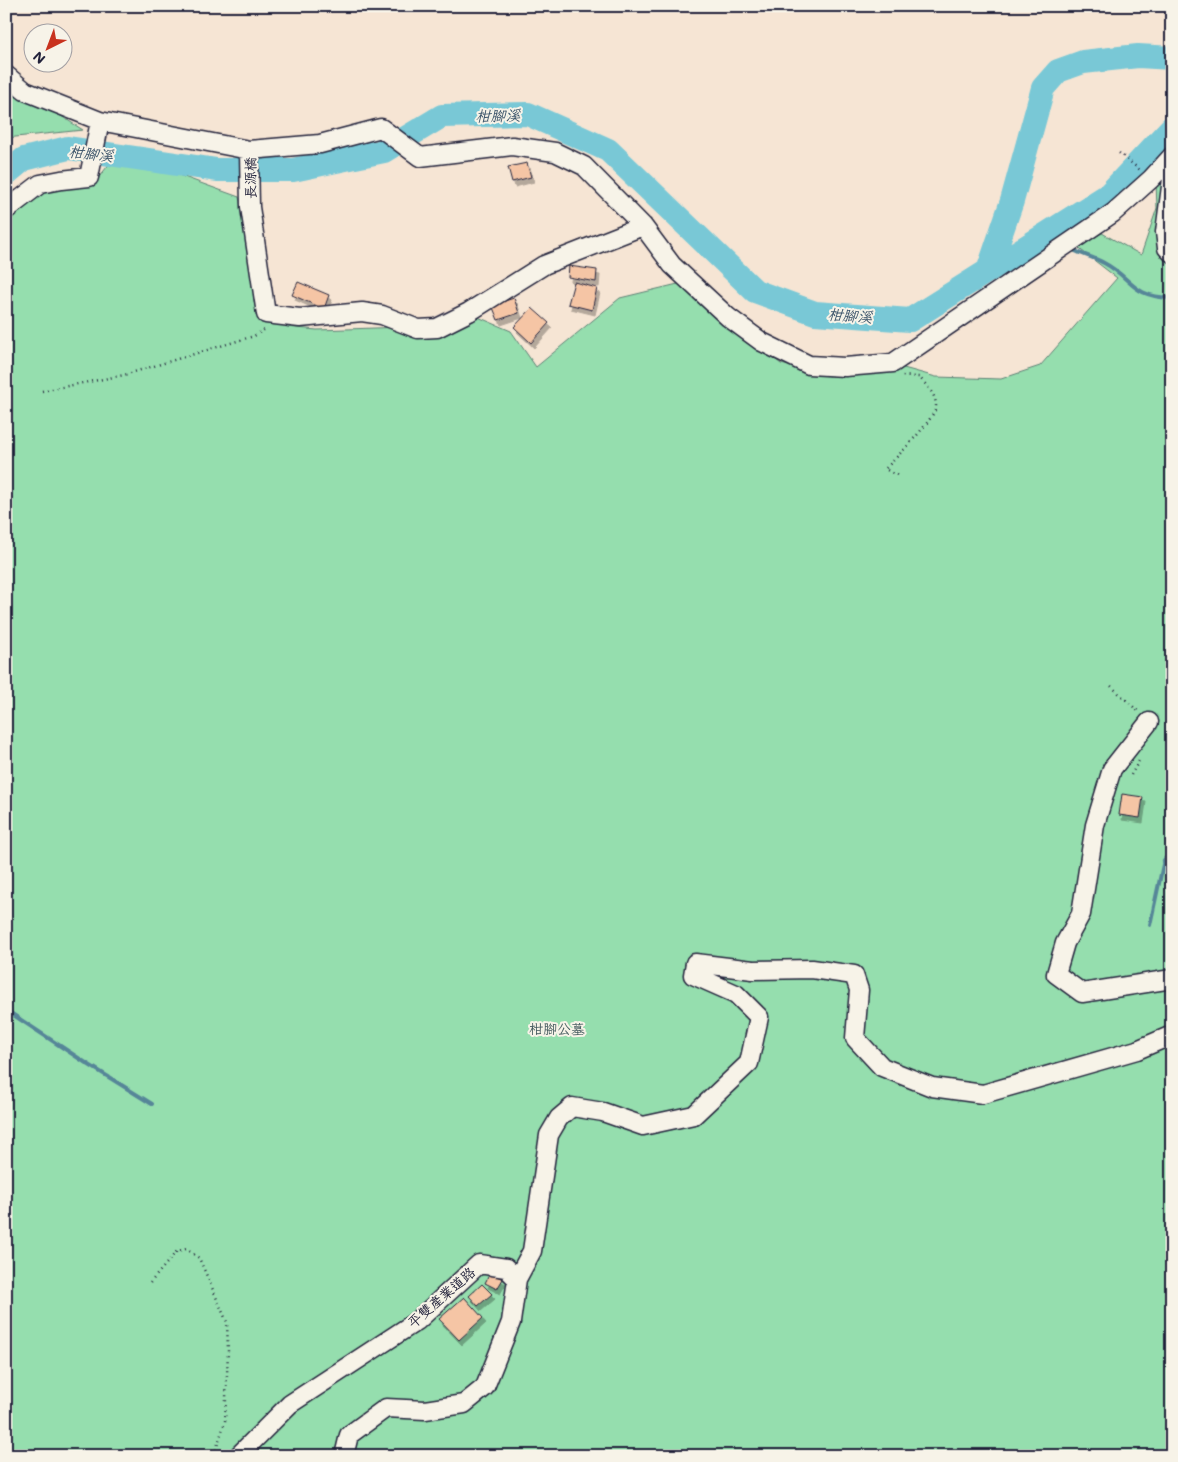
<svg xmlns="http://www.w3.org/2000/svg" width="1178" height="1462" font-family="Mali,'LXGW WenKai TC',sans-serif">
	<defs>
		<filter id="shadow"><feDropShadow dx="3" dy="5" stdDeviation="0" flood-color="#0004"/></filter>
	</defs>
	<rect width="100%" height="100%" fill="#f6e5d4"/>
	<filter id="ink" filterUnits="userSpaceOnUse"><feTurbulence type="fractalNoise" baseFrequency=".02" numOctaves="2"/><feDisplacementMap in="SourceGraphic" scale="10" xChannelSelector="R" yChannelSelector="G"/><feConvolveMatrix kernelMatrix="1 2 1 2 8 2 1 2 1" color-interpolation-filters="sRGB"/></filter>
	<g filter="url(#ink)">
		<path fill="#95deae" stroke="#5c8074" d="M6 74 22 91 83 130 6 138Z
			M118 153 239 197 259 312 287 327 317 330 404 327 478 317 511 331 536 367 620 298 682 283 781 364 828 376 880 373 900 367 936 377 1001 379 1040 366 1117 278 1077 247 1102 233 1141 255 1157 208 1155 158 1172 157V1456H6V217C41 190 47 185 92 186Z"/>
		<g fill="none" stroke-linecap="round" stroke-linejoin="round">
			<path stroke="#568698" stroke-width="4" d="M6 7 7 6
				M1042 235 1054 241
				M1075 251C1084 255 1095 258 1104 263 1133 278 1130 297 1172 298
				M1150 925 1164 860 1172 851
				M6 1010 86 1063 152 1104"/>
			<path stroke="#79c8d6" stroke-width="24" d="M6 174 24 159 68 148 217 170H293L384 151 442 116 528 114 608 150 755 291 815 313 910 320 1108 195 1172 127
				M988 271 1012 201 1043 88 1058 71 1083 62 1138 56 1172 58"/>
		</g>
		<path fill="#f5c5a5" stroke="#22223b" filter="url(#shadow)" d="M527 163 531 177 512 182 508 167Z
			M569 266 597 270 596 282 568 277Z
			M298 282 329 295 324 309 292 295Z
			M574 282 597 288 592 310 568 304Z
			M514 298 519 313 498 320 492 305Z
			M532 308 549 323 531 343 514 327Z
			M1122 794 1143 797 1140 818 1119 815Z
			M490 1273 503 1279 497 1289 485 1283Z
			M482 1284 492 1294 478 1306 469 1296Z
			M464 1297 483 1318 459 1340 439 1319Z"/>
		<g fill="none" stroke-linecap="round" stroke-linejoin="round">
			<g stroke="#22223b" stroke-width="21">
				<path id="minor" d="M6 75 25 91 100 121 249 150 320 144 381 128 420 157 512 146 555 152 584 166 643 226 672 265 728 317 762 342 809 365 845 367 893 363 1113 213 1151 179 1172 156
					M249 150 250 207 266 314 300 318 362 312 382 315 418 329 437 328 469 312 544 265 643 226
					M1172 179 1165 232 1167 248 1172 253
					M6 210 40 184 61 180 89 177 100 121
					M1149 722 1112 769 1095 825 1081 914 1065 943 1056 974 1082 993 1172 979
					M517 1279 532 1251 549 1135 559 1118 572 1107 603 1112 643 1126 694 1115 749 1063 759 1017 736 994 693 975 695 963 753 970 812 969 854 975 859 990 855 1038 882 1067 932 1087 983 1094 1137 1050 1172 1035
					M238 1456 290 1404 417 1321 479 1264 506 1268 517 1279 511 1322 485 1387 464 1404 425 1410 386 1408 349 1435 344 1456"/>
			</g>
			<path stroke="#22223b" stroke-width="2.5" stroke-dasharray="1 4" stroke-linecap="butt" d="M1119 153 1140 170
				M42 391 124 375 254 336 264 330
				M897 475 885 469C895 459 936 418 936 406 936 394 927 386 919 377L901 376
				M1111 686 1139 712
				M1131 775 1140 759
				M150 1283 177 1251 186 1249 199 1258 227 1322 228 1351 225 1422 214 1456"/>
			<use href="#minor" stroke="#f7f3e8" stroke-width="18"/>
		</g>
	</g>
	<g text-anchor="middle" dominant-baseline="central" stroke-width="4" stroke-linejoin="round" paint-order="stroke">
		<g font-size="14" fill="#22223b" stroke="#f7f3e8">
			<text transform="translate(250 178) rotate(-91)">長源橋</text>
			<text transform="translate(441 1297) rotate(-41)">平雙產業道路</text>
		</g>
		<g font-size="14" fill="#445a5e" stroke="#f7f3e8">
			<text x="557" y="1028">柑腳公墓</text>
		</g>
		<g font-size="15" font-style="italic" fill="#3c546a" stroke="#f7f3e8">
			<text transform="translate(498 115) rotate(-1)">柑腳溪</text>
			<text transform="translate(91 153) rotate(6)">柑腳溪</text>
			<text transform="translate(850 315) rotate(4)">柑腳溪</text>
		</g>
	</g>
	<rect width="1178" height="1462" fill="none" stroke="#f7f3e8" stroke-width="25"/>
	<rect x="12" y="12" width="1153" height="1437" fill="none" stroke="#22223b" stroke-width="2" filter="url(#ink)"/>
	<g transform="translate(48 48) rotate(222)"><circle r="24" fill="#f7f3e8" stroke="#a29fa3"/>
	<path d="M0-4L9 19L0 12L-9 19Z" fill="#c8321e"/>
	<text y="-8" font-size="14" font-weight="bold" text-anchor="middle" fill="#22223b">N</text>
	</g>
</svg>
